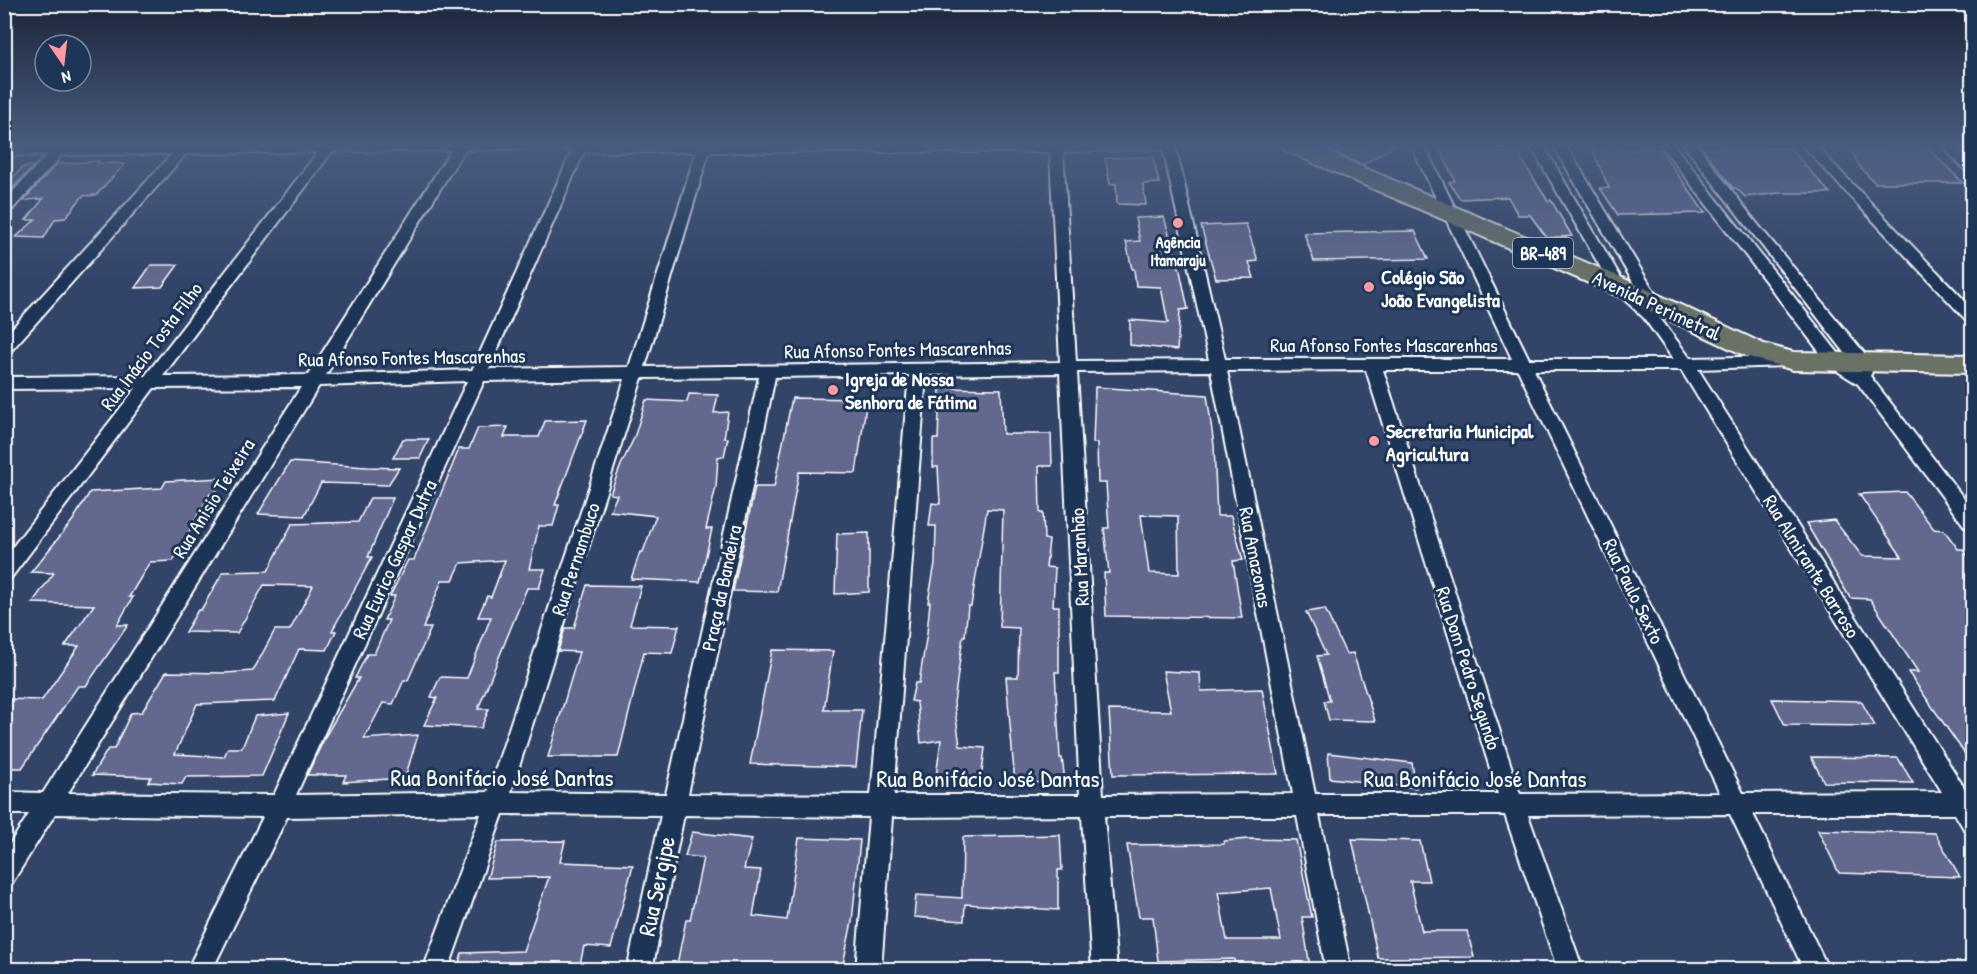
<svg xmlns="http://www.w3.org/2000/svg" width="1977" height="974" font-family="'Patrick Hand',sans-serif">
	<rect width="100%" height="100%" fill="#324468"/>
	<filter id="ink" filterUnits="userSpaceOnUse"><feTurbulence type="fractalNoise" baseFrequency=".0167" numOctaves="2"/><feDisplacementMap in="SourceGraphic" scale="12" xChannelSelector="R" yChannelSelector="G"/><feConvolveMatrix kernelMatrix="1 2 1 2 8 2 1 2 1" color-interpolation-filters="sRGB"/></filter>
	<g filter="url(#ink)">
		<path fill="#62688e" stroke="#fff" stroke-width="1.5" fill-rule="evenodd" d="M1317 145H1395L1363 165Z
			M1438 145H1486L1492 153 1517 152 1548 201 1551 200 1572 236 1547 238 1530 215H1518L1508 197 1460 199 1449 182 1455 181Z
			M1590 145H1622L1626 150 1660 149 1705 213 1618 215 1600 188H1609Z
			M1850 146 1927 147 1963 183H1875L1859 166Z
			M1790 148 1830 193H1779L1745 197 1736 188H1733L1703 149Z
			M1153 157 1159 183 1143 184 1146 205 1117 204 1116 184H1110L1105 158Z
			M99 161 98 163 125 164 96 195 83 196 65 218 55 219 44 238 16 237 35 220H26L44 198 23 201 57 164Z
			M34 166 4 197V187L23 167Z
			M1164 217 1180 271 1188 309 1180 310 1177 350 1130 345V320L1168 323 1161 287 1136 286 1134 269H1132L1126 242 1140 241 1135 218Z
			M1246 224 1258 261 1249 262 1254 278 1216 279 1201 226Z
			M1415 231 1428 259 1314 261 1304 233Z
			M151 265H178L162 287 135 288Z
			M1095 387 1207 395 1214 445 1217 516H1231L1243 560 1233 561 1242 618 1106 616 1104 573H1109L1104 528H1109L1106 483H1098L1097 443H1093ZM1141 515 1178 516 1179 574 1149 573Z
			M940 388 1001 389 1003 434H1051L1052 466H1039L1040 513H1043L1044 539 1049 540 1046 567 1055 568 1053 606H1059V672H1055L1060 758H1062L1065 781 1015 784 1006 677H1018L1019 628 1000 627 1003 510 987 509 971 606H968L965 636H963L954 703 960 746 985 748 981 780 936 776 941 740 921 743 917 702 911 701 915 683H919L927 633 930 602H928L935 564 936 526H929L932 503 940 504 938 467H933V439H938Z
			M689 394 718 395 714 413 728 412 724 438H728L724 456 718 457 716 487 706 529H712L700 582 631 579 640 552H643L656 516 610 511 617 495 610 494 621 465 634 438 646 400 687 402Z
			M792 398 867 399 856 473 799 472 777 592 733 591 755 487H774Z
			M587 420 555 505H559L553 526H539L529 569H545L539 588H527L478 709H489L481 728 424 725 437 698 431 697 440 677 467 678 491 617H478L487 596 491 597 505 560 461 563 453 580H442L423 628H431L408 680H404L393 704 383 703 364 739 418 735 405 778 343 782 346 775H307L326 735 359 678H355L367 654H374L389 620H384L395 596H390L408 560H414L459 449H469L478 428 508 427 504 437H539L545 421Z
			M403 439H429L420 458H393Z
			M290 462 367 467 399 468 388 485 321 483 304 516 258 514Z
			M222 478 214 494H210L199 513 173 561 150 562 129 597H133L117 625H128L86 686H78L22 768H4V699L42 700 79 646H65L94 605 32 603 54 573 31 572 73 520 90 492 162 488 166 481Z
			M1905 492 1934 529 1944 530 1958 549H1963L1972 562V764L1908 672H1918L1870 599 1850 598 1806 523 1834 520 1862 556 1902 557 1859 494Z
			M370 498H393L368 557H372L332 631H336L327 650 299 649 275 701 197 704 175 754 224 757 228 748H242L255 716 289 713 262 776 186 777 182 784 148 782 151 777 92 775 108 749H114L131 713 142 712 166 672 226 673 253 671 275 630H290L313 586 264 585 237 633 185 632 198 610H201L223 572 268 571 292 524 358 522Z
			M869 533V592L835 594 837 534Z
			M587 585 641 586 630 625 679 626 672 653 644 652 618 757H548L579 652 558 651 565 628H574Z
			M1325 609 1346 654 1353 653 1375 721 1329 720 1324 701H1330L1317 656 1326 655 1306 612Z
			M772 650 833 651 824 710H862L856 767 750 764Z
			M1163 671 1200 673 1201 691 1262 689 1278 774 1113 775 1109 710 1171 711Z
			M1772 699 1861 701 1875 726 1785 725Z
			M1328 753 1412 763 1416 788 1330 778Z
			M1811 757 1898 758 1913 783 1824 782Z
			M1818 830 1935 833 1960 877 1839 873Z
			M692 832 752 839 744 869 761 870 753 916 787 920 799 838 860 840 852 922 842 969H676L686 920H690L703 858 685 856Z
			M1060 835 1062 870H1058V910L965 904 964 921 914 917 916 895 962 898 963 837Z
			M1249 839 1296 840 1312 917H1302L1310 967 1235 966 1234 959 1158 961 1153 917H1139L1127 845 1224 844V841ZM1271 888 1281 940H1227L1218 892Z
			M1352 839 1420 841 1429 881H1410L1422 931H1467L1474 957 1378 958Z
			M565 841 560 862 633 865 611 948 584 946 579 969H457L462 953 523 951 549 877 487 878 498 842Z"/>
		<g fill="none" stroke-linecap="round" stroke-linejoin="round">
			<g stroke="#fff" stroke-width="4">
				<path id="street" d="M57 145H69V147L180 145H1181L1176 149 1225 359H1512L1411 145H1424L1529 359H1673L1644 318 1613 289 1530 145H1543L1624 283 1644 301 1553 145H1566L1661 303 1656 313 1690 358 1788 356 1794 357 1796 361 1794 365 1788 366 1698 369 1967 792 1972 793V832L1964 829 1955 814H1753L1829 970H1804L1730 814 1528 815 1583 970H1558L1505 815H1319L1351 970H1326L1297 816H1104L1117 970H1092L1082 816 892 817 881 970H856L869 817 684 815 652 970H627L661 815 503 814 448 970H423L481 814 287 817 212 970H187L263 817 55 814 12 883 4 886V853L29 814H4V792L43 793 301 387 154 388 11 578 4 581V558L136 388 4 389V377L145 376 318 152 186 154 10 352 4 353V337L172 154 62 155 9 213 4 214V201L47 155 4 156V148L54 147ZM558 148 572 151 472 370 326 375 464 150ZM1163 149 1209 360 1076 361 1063 152ZM451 150 308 375 163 376 332 152ZM584 152H696L629 367 489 369ZM709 152H1050L1060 362 645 367ZM1366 370 1498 794H1315L1227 371ZM1383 370H1518L1720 793 1520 794ZM1534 370H1681L1942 792 1743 793ZM1211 371 1293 794 1103 795 1077 372ZM1060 373 1080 795H894L926 375ZM909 375 871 795 688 794 775 377ZM759 377 666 794 511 792 642 378ZM625 379 488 792 296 795 484 381ZM467 381 274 795 68 793 319 386Z
					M1661 145H1674L1843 359 1856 367 1684 145H1697L1755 221 1870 360 1872 372 1870 376 1972 509V529L1965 527 1858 384 1831 367Z
					M1802 145H1815L1972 308V322L1967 321Z
					M1941 145H1955L1972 162V173L1967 172Z"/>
			</g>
			<g stroke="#fff" stroke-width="4">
				<path id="primary" d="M1281 145H1311L1627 280 1764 344 1793 352 1972 355V373L1793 370 1746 356 1609 292 1284 150Z"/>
			</g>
			<use href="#street" fill="#1d3557" fill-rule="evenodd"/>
			<use href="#primary" fill="#6a7165" fill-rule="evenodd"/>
		</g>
	</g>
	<linearGradient id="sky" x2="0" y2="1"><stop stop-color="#1c2539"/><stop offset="0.52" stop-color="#495c80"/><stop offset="1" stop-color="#495c80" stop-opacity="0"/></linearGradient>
	<rect width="1977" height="281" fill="url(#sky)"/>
	<g fill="#ff9aa2" stroke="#1d3557" stroke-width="2">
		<circle cx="1178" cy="223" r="6"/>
		<circle cx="1369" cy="287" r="6"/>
		<circle cx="833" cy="390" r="6"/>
		<circle cx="1374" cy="441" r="6"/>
	</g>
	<g text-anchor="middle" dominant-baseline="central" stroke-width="6" stroke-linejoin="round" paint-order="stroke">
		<g font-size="16" font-weight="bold" fill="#fff" stroke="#1d3557">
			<text x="1178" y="242">Agência<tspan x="1178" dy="18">Itamaraju</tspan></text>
		</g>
		<rect fill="#1d3557" stroke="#bbc2cd" stroke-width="1.5" x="1513" y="238" width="60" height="30" rx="4.5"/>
		<g font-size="18" font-weight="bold" fill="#fff">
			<text x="1543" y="253">BR-489</text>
		</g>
		<g font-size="20" font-weight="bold" fill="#fff" stroke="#1d3557" text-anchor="start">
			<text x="1381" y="276">Colégio São<tspan x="1381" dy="23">João Evangelista</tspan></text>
			<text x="845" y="378">Igreja de Nossa<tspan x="845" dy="23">Senhora de Fátima</tspan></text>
			<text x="1386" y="430">Secretaria Municipal<tspan x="1386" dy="23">Agricultura</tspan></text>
		</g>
		<g font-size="20" fill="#fff" stroke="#1d3557">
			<text transform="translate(1657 305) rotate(25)">Avenida Perimetral</text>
			<text x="1384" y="344">Rua Afonso Fontes Mascarenhas</text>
			<text transform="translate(151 346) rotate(-53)">Rua Inácio Tosta Filho</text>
			<text transform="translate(898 349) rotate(-1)">Rua Afonso Fontes Mascarenhas</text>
			<text transform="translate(412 357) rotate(-1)">Rua Afonso Fontes Mascarenhas</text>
			<text transform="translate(213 498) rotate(-58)">Rua Anisio Teixeira</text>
			<text transform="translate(1079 557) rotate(-93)">Rua Maranhão</text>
			<text transform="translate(1256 557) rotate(79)">Rua Amazonas</text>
			<text transform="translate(394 559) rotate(-65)">Rua Eurico Gaspar Dutra</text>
			<text transform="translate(575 559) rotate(-72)">Rua Pernambuco</text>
			<text transform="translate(1812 566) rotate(58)">Rua Almirante Barroso</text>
			<text transform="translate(721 588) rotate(-78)">Praça da Bandeira</text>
			<text transform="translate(1634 591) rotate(64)">Rua Paulo Sexto</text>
			<text transform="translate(1469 668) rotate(72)">Rua Dom Pedro Segundo</text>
		</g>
		<g font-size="24" fill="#fff" stroke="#1d3557">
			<text x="502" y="777">Rua Bonifácio José Dantas</text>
			<text x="988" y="778">Rua Bonifácio José Dantas</text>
			<text x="1475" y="778">Rua Bonifácio José Dantas</text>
			<text transform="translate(656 886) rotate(-78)">Rua Sergipe</text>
		</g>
	</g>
	<rect width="1977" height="974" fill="none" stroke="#1d3557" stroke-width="24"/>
	<rect x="12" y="12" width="1953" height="950" fill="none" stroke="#fff" stroke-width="2" filter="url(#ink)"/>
	<g transform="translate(63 63) rotate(166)"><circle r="28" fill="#1d3557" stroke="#77869a" stroke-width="1.5"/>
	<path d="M0-4.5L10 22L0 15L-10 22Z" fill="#ff9aa2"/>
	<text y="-9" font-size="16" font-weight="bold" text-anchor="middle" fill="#ffffff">N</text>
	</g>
</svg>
